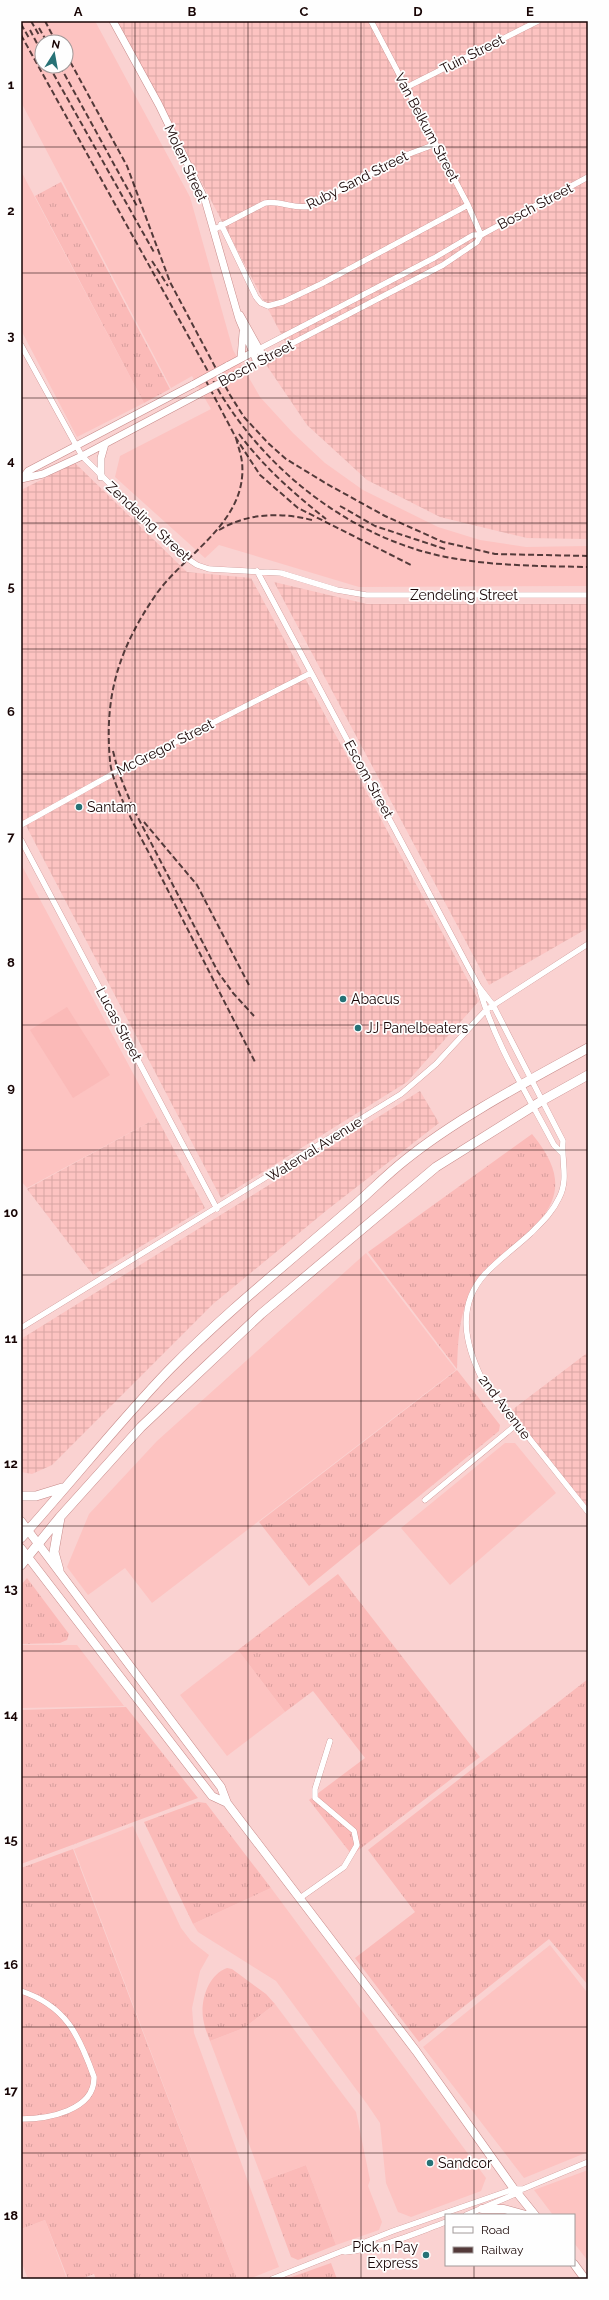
<svg xmlns="http://www.w3.org/2000/svg" width="609" height="2300" font-family="Raleway,sans-serif">
	<defs>
		<pattern id="industrial-grid" width="8" height="8" patternUnits="userSpaceOnUse"><rect width="8" height="8" fill="#fdc3c1"/><path d="M0 4h8M4 0v8" fill="none" stroke="#d8a6a4"/></pattern>
		<pattern id="grass-tufts" width="24" height="20" patternUnits="userSpaceOnUse"><rect width="24" height="20" fill="#fbbab8"/><path d="M3 7l-1-3M5 7V3M7 7l1-3M15 17l-1-3M17 17v-4M19 17l1-3" fill="none" stroke="#d69e9d"/></pattern>
	</defs>
	<rect width="100%" height="100%" fill="#fad2d1"/>
	<path fill="#fdc3c1" fill-rule="evenodd" d="M21 21H95L190 197 233 350 260 397 293 433 325 463 363 490 438 527 480 540 526 547 588 546V586L359 587 219 545 205 558 115 477 120 456 211 409 192 376 171 388 21 102ZM42 42H66V66H42Z
		M21 171 144 403 77 437 21 330Z
		M21 864 157 1118 27 1188 21 1181Z
		M366 1253 456 1370 152 1603 125 1568 88 1595 67 1567 89 1514 157 1441Z
		M505 1443H515L556 1493 450 1585 401 1528Z
		M21 1645H77L124 1706 21 1708Z
		M238 1650 285 1712 227 1756 180 1695Z
		M133 1826 181 1928 191 1941 209 1955 200 1971 192 2008 194 2033 279 2267 249 2279H237L74 1849Z
		M271 1888 486 2178 481 2191 411 2217 398 2212 386 2183 380 2123 367 2104 276 1981 198 1932 193 1924Z
		M550 1945 586 1991 588 1989V2152L524 2178 423 2047Z
		M275 2004 356 2112 370 2180 368 2186 382 2222 379 2230 336 2245 306 2165 263 2181 210 2041 244 2028Z
		M588 2170V2261L574 2243V2215H553L534 2190Z
		M45 2220 58 2255 67 2279H28L21 2261V2229Z"/>
	<path fill="url(#industrial-grid)" d="M117 21H588V539L527 538 440 517 367 480 307 425 265 363 289 349Z
		M75 463 187 572 251 578 479 1001 407 1082 221 1198 21 816V490Z
		M274 582 367 604H588V928L489 985Z
		M420 1091 439 1123 327 1210 213 1304 52 1465 32 1474 21 1472V1339Z
		M157 1118 205 1208 93 1275 27 1189Z
		M587 1353 588 1356V1513L508 1413Z"/>
	<path fill="url(#grass-tufts)" d="M61 182 170 389 144 403 35 196Z
		M532 1134C584 1196 539 1222 494 1266 485 1276 475 1285 469 1297 458 1319 458 1345 457 1369L368 1252Z
		M457 1370 500 1425 499 1431 309 1586 259 1522Z
		M338 1574 480 1757 352 1855 309 1800 365 1758 313 1691 285 1712 238 1650Z
		M27 1578 69 1634 67 1640 60 1643 21 1644V1585Z
		M588 1679V1985L549 1939 419 2042 355 1958 415 1912 368 1850Z
		M126 1707 198 1798 21 1864V1710Z
		M198 1802 206 1803 271 1888 193 1924 144 1822Z
		M73 1849 237 2279H96L94 2274 80 2279H68L45 2220 21 2229V1868Z
		M227 1968 232 1969 266 1994 275 2004 244 2028 210 2041C208 2035 205 2029 204 2023 199 2004 207 1975 227 1968Z
		M306 2165 336 2245 298 2260 291 2257 263 2181Z
		M331 2263 337 2279H286Z"/>
	<path fill="#fbbab8" d="M67 1007 110 1075 73 1098 30 1030Z"/>
	<g fill="none" stroke-linecap="round" stroke-linejoin="round">
		<g stroke="#c68a89" stroke-width="6">
			<path id="minor" d="M371 21 468 205 481 235
				M407 87 538 21
				M221 224 256 297 261 303 268 306 283 302 321 284 468 205
				M213 230 265 203C281 200 294 210 310 206L409 154 436 144
				M21 345 82 456 179 553 197 565 209 569 281 573 337 590 366 595H588
				M259 349 434 258 473 235H481L588 177
				M264 358 443 265 477 242 481 235
				M257 571 479 987 493 1005 563 1141C561 1161 569 1179 559 1198 552 1213 542 1222 531 1233 516 1247 499 1259 485 1274 456 1306 465 1344 482 1379L588 1512
				M21 825 118 771 311 673
				M21 840 217 1209
				M480 991C496 1046 528 1095 554 1145L562 1153
				M21 1328 401 1094 436 1064 486 1010 588 944
				M425 1500 517 1424
				M300 1898 344 1867 357 1845 354 1831 315 1798V1789L330 1741
				M21 1991C66 2006 79 2035 94 2077 95 2111 47 2119 21 2119
				M466 2215 520 2192
				M345 2252C380 2249 413 2234 446 2222
				M272 2279 393 2231 514 2189H523L588 2162"/>
		</g>
		<g stroke="#c68a89" stroke-width="8">
			<path id="tertiary" d="M113 21 159 105 205 200 239 319 257 362
				M241 358 243 333
				M227 366 257 350
				M232 377 264 358 240 315
				M101 477V458L105 444
				M23 478 28 471 194 384
				M21 479 43 474 82 456 199 394"/>
		</g>
		<g stroke="#c68a89" stroke-width="9">
			<path id="secondary" d="M21 1521 221 1787 227 1803 416 2051 514 2189 535 2215
				M21 1548 212 1796 227 1803
				M482 2209H504L526 2215
				M574 2264 585 2279"/>
		</g>
		<g stroke="#c68a89" stroke-width="10">
			<path id="primary" d="M21 1496H36L62 1488
				M21 1538C71 1483 117 1424 169 1370 226 1312 289 1262 350 1209 368 1194 385 1176 404 1161 457 1118 528 1081 588 1048
				M21 1565 60 1517 141 1427 261 1314 436 1167 543 1100 588 1075
				M59 1570 54 1552 60 1518"/>
		</g>
		<use href="#minor" stroke="#fff" stroke-width="5.5"/>
		<use href="#tertiary" stroke="#fff" stroke-width="7"/>
		<use href="#secondary" stroke="#fff" stroke-width="8"/>
		<use href="#primary" stroke="#fff" stroke-width="9"/>
		<path stroke="#533a3a" stroke-width="2" stroke-dasharray="6 3" stroke-linecap="butt" d="M31 21 39 35
			M45 21 56 42
			M21 24 29 38
			M39 28 47 42
			M30 30 42 53
			M21 35 220 393C268 472 350 536 441 556 489 566 539 566 588 567
			M66 54 127 166 170 282 230 395 244 417 268 443 286 459 327 484 385 516 443 542 495 554 588 556
			M49 66 155 254
			M60 66 138 208
			M152 261 168 286
			M206 381 236 438 260 475 298 508 413 566
			M239 434C264 467 293 493 326 519
			M236 438C238 446 241 454 242 462 248 521 187 552 157 593 119 648 104 695 110 761 112 787 141 837 153 861 187 928 221 995 255 1062
			M340 506 375 526 445 549
			M219 530C247 513 281 512 312 520
			M113 751 118 771 133 808 218 972 233 993 254 1016
			M144 822 197 885 250 987"/>
		<g stroke="#c68a89" stroke-width="8" stroke-linecap="butt">
			<path id="tertiary-bridge" d="M194 384 227 366
				M199 394 232 377"/>
		</g>
		<use href="#tertiary-bridge" stroke="#fff" stroke-width="7"/>
	</g>
	<path fill="none" stroke="#180505" stroke-width="1" stroke-opacity="0.55" d="M135 21V2279M248 21V2279M361 21V2279M474 21V2215M21 147H588M21 273H588M21 398H588M21 523H588M21 649H588M21 774H588M21 899H588M21 1025H588M21 1150H588M21 1275H588M21 1401H588M21 1526H588M21 1651H588M21 1777H588M21 1902H588M21 2027H588M21 2153H588M474 2265V2279"/>
	<g fill="#277276" stroke="#fefefe" stroke-width="1.5">
		<circle cx="79" cy="807" r="4"/>
		<circle cx="343" cy="999" r="4"/>
		<circle cx="358" cy="1028" r="4"/>
		<circle cx="430" cy="2163" r="4"/>
		<circle cx="426" cy="2255" r="4"/>
	</g>
	<g text-anchor="middle" dominant-baseline="central" stroke-width="3.5" stroke-linejoin="round" paint-order="stroke">
		<g font-size="14" fill="#180505" stroke="#fefefe">
			<text transform="translate(472 54) rotate(-27)">Tuin Street</text>
			<text transform="translate(427 127) rotate(62)">Van Belkum Street</text>
			<text transform="translate(186 163) rotate(65)">Molen Street</text>
			<text transform="translate(357 180) rotate(-27)">Ruby Sand Street</text>
			<text transform="translate(535 206) rotate(-28)">Bosch Street</text>
			<text transform="translate(256 363) rotate(-28)">Bosch Street</text>
			<text transform="translate(148 521) rotate(43)">Zendeling Street</text>
			<text x="464" y="595">Zendeling Street</text>
			<text transform="translate(165 747) rotate(-27)">McGregor Street</text>
			<text transform="translate(369 779) rotate(61)">Escom Street</text>
			<text transform="translate(119 1024) rotate(62)">Lucas Street</text>
			<text transform="translate(314 1149) rotate(-32)">Waterval Avenue</text>
			<text transform="translate(505 1407) rotate(53)">2nd Avenue</text>
		</g>
		<g font-size="14" fill="#180505" stroke="#fefefe" text-anchor="start">
			<text x="87" y="807">Santam</text>
			<text x="351" y="999">Abacus</text>
			<text x="366" y="1028">JJ Panelbeaters</text>
			<text x="438" y="2163">Sandcor</text>
			<text x="418" y="2247" text-anchor="end">Pick n Pay<tspan x="418" dy="16">Express</tspan></text>
		</g>
	</g>
	<rect width="609" height="2300" fill="none" stroke="#fefefe" stroke-width="44"/>
	<rect x="445" y="2214" width="130" height="52" fill="#fefefe" stroke="#a29a9a"/>
	<rect x="453" y="2227" width="20" height="6" fill="#ffffff" stroke="#a29a9a"/>
	<text x="481" y="2234" font-size="12" fill="#180505">Road</text>
	<rect x="453" y="2247" width="20" height="6" fill="#533a3a" stroke="#a29a9a"/>
	<text x="481" y="2254" font-size="12" fill="#180505">Railway</text>
	<g transform="translate(54 54) rotate(11)"><circle r="19" fill="#fefefe" stroke="#a29a9a"/>
	<path d="M0-3L7 15L0 10L-7 15Z" fill="#277276"/>
	<text y="-6" font-size="11" font-weight="bold" text-anchor="middle" fill="#180505">N</text>
	</g>
	<rect x="22" y="22" width="565" height="2256" fill="none" stroke="#180505" stroke-width="1.5"/>
	<g font-size="13" text-anchor="middle" font-weight="bold" fill="#180505">
		<text x="78" y="16">A</text>
		<text x="192" y="16">B</text>
		<text x="304" y="16">C</text>
		<text x="418" y="16">D</text>
		<text x="530" y="16">E</text>
		<text x="11" y="89">1</text>
		<text x="11" y="215">2</text>
		<text x="11" y="340">3</text>
		<text x="11" y="465">4</text>
		<text x="11" y="591">5</text>
		<text x="11" y="716">6</text>
		<text x="11" y="841">7</text>
		<text x="11" y="967">8</text>
		<text x="11" y="1092">9</text>
		<text x="11" y="1217">10</text>
		<text x="11" y="1343">11</text>
		<text x="11" y="1468">12</text>
		<text x="11" y="1593">13</text>
		<text x="11" y="1719">14</text>
		<text x="11" y="1844">15</text>
		<text x="11" y="1969">16</text>
		<text x="11" y="2095">17</text>
		<text x="11" y="2220">18</text>
	</g>
</svg>
